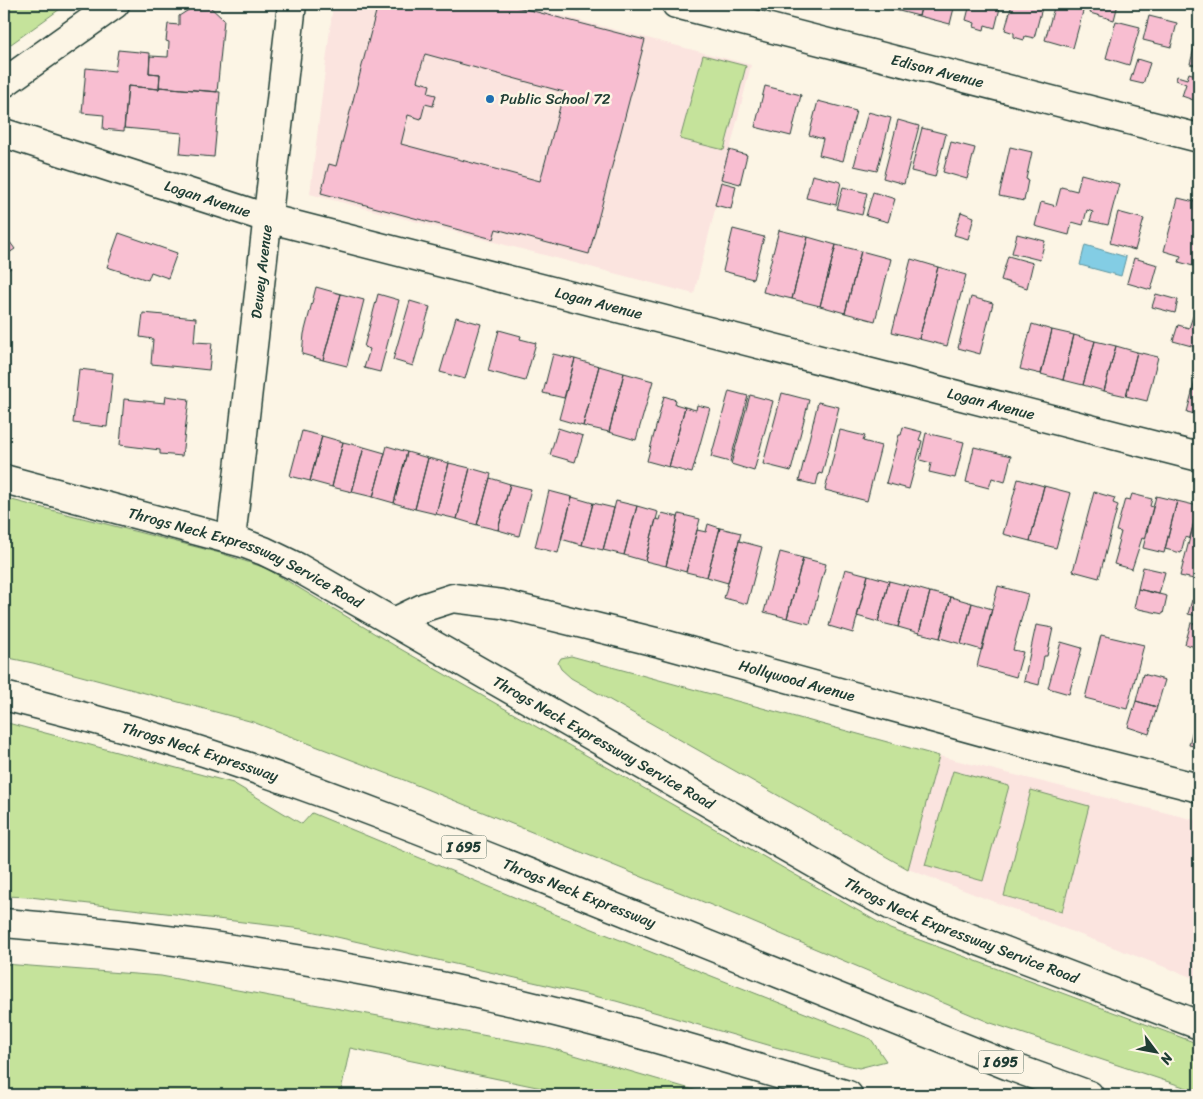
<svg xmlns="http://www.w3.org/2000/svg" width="1203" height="1099" font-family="Sriracha,sans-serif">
	<rect width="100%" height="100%" fill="#fcf5e5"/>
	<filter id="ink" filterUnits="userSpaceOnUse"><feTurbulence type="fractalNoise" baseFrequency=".02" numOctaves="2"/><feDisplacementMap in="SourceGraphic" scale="10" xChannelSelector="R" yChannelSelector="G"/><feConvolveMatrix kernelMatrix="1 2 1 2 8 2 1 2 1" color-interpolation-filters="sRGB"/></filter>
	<g filter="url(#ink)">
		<path fill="#fbe4df" d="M333 4H516L751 65 694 294 310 194Z
			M939 756 1199 821V980L908 869Z"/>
		<path fill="#c5e39b" stroke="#729068" d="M4 4H67L4 49Z
			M703 55 746 66 724 150 680 139Z
			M4 498 220 553 266 568 397 647 890 929 1199 1044V1092L991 1023 738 916 404 780 253 722 33 663 4 657Z
			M571 656 939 756 908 869 571 678 561 669 558 663 561 658Z
			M4 722 233 783 302 824 312 813 557 915 871 1039 886 1061 859 1068 775 1047 616 1001 302 929 30 897 4 896Z
			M953 771 1009 786 983 881 925 865Z
			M1031 790 1089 806 1062 912 1004 896Z
			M4 964 161 976 547 1047 711 1095H575L350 1048 340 1095H4Z"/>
		<path fill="#83cde4" stroke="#5b939e" d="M1085 245 1126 257 1121 276 1080 265Z"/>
		<path fill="#f8bed1" stroke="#1f3d34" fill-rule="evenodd" d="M198 4 208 5 224 20 217 92 159 87 160 74 149 73 150 56 168 57 169 42 166 41 168 24 179 25V16Z
			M378 4H506L645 40 589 254 496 229 493 239 321 193 329 164 336 166ZM425 54 564 92 540 181 401 144 408 115 421 119 425 104 433 106 436 95 428 93 430 85 417 81Z
			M873 4H888L887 8Z
			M888 4H922L919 16 887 8Z
			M922 4H955L950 24 919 16Z
			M970 4H1001L995 28 985 25 984 30 974 27 975 23 966 20Z
			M1012 4H1043L1034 38 1025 36 1024 40 1014 37V33L1005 30Z
			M1055 4H1085L1073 48 1045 40Z
			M1093 4H1118L1114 20 1090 13Z
			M1198 4H1199V14L1195 13Z
			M1149 16 1177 23 1171 47 1143 40Z
			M1116 21 1140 27 1129 65 1106 58Z
			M1197 37 1199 38V66L1190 64Z
			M118 50 150 53 149 73 160 74 159 89 128 86 124 131 103 129 104 115 82 113 86 68 115 71Z
			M1137 59 1150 63 1143 84 1130 81Z
			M1189 73 1199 76V102L1182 96 1186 84 1176 80 1177 76 1187 79Z
			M128 86 159 89V87L220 92 214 157 180 154 182 133 124 128Z
			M765 86 801 95 791 136 755 127Z
			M818 101 856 111 843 161 819 155 823 139 809 135Z
			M868 112 891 118 877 171 854 166Z
			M898 120 919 126 904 184 883 178Z
			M922 128 946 134 935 177 911 171Z
			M951 142 975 148 967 179 943 172Z
			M1010 147 1032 152 1026 179 1028 180 1024 201 999 196Z
			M729 150 747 155 740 184 721 179Z
			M1081 174 1119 184 1108 225 1090 221 1093 212 1087 210 1083 225 1072 222 1069 235 1035 226 1041 202 1056 206 1061 187 1077 191Z
			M812 175 841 182 836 205 806 198Z
			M721 182 736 186 731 209 715 205Z
			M843 187 867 193 862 215 837 209Z
			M873 192 895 199 888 222 866 216Z
			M1178 198 1199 203V260L1194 259 1193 266 1179 262 1181 256 1164 251Z
			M961 212 974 217 968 239 954 235Z
			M1118 212 1144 219 1135 250 1110 243Z
			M733 229 764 237 753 279 723 271Z
			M779 230 808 237 792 299 763 292Z
			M119 233 177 253 168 278 151 272 148 280 107 267Z
			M4 234 15 249 6 255 8 258 5 260 11 268 4 272Z
			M1017 234 1045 241 1040 260 1012 253Z
			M808 237 836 245 820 306 792 299Z
			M836 245 861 251 845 313 820 306Z
			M861 251 891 259 875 321 845 313Z
			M1008 256 1033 263 1027 288 1001 280Z
			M1134 258 1158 265 1151 290 1127 283Z
			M911 259 938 267 919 339 892 332Z
			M938 267 966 275 947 346 919 339Z
			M316 287 341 294 323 360 302 354 304 334Z
			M341 294 364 300 347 366 323 360Z
			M378 294 399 300 380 372 364 368 370 349 364 347Z
			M1156 294 1178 300 1175 313 1152 307Z
			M971 297 993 303 980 354 958 348Z
			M410 301 430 307 413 366 393 360Z
			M143 313 196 318 194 342 212 343 209 370 151 364 153 339 140 337Z
			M1193 316 1199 317V348L1173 341 1178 325 1189 328Z
			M456 317 481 324 465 379 440 372Z
			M1032 324 1052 330 1041 374 1020 369Z
			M499 330 521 336 520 339 536 343 525 381 488 371Z
			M1052 330 1074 335 1063 380 1041 374Z
			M1074 335 1095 341 1083 385 1063 380Z
			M1095 341 1116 346 1104 391 1083 385Z
			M1116 346 1137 352 1126 396 1104 391Z
			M1137 352 1158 357 1147 401 1126 396Z
			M553 354 575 359 564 398 543 393Z
			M575 359 599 366 583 426 559 419Z
			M599 366 624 373 609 432 583 426Z
			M79 369 113 373 107 427 73 423Z
			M1198 369H1199V415L1187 412Z
			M624 373 653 381 636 440 609 432Z
			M729 391 748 396 730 462 711 457Z
			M782 393 809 400 791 471 763 464Z
			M750 395 773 401 754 471 731 464Z
			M166 396 189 399 182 456 160 454V450L120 445 124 399 165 403Z
			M664 396 676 400 675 404 685 407 669 467 647 461Z
			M818 402 839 407 822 474 819 473 816 485 799 481Z
			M697 405 710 408 692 473 669 467 685 407 696 410Z
			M903 427 922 432 919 440 922 441 909 489 886 483 899 435H901Z
			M558 428 583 436 575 462 550 455Z
			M840 430 865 436 863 441 881 446 867 501 825 490Z
			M302 431 322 436 310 481 290 476Z
			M926 433 964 442 955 478 929 472 931 463 920 460Z
			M322 436 343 442 332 487 310 481Z
			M343 442 364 447 352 492 332 487Z
			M387 446 407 452 394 503 373 497Z
			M364 447 385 453 373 497 352 492Z
			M974 447 1011 456 1005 482 992 478 989 488 966 482Z
			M407 452 428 458 415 509 394 503Z
			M428 458 449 463 436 514 415 509Z
			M449 463 470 468 457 519 436 514Z
			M470 468 491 474 477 525 457 519Z
			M490 478 510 484 498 530 477 525Z
			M1018 479 1044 486 1030 541 1003 534Z
			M510 484 531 489 519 536 498 530Z
			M1044 486 1071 493 1056 548 1030 541Z
			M549 491 572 497 558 553 535 547Z
			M1094 492 1115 498 1113 503 1118 505 1099 578 1073 571Z
			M1132 494 1152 499 1150 506 1153 507 1144 539 1142 538 1132 569 1114 564 1118 550H1116L1121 532 1116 531 1125 499 1130 500Z
			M1156 496 1177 501 1164 553 1143 548Z
			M572 497 593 503 582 545 561 539Z
			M616 501 637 506 624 555 603 550Z
			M1177 501 1198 506 1190 539 1185 537 1181 553 1165 549Z
			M593 503 614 508 603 550 582 545Z
			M637 506 658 512 645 561 624 555Z
			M1198 506 1199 507V558L1194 579 1180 576Z
			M662 513 678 517 666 566 645 561 656 519 660 520Z
			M679 514 700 519 686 572 666 566Z
			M708 524 720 528 707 577 686 572 697 530 706 532Z
			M720 528 741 533 728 583 707 577Z
			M739 541 762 547 747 604 724 598Z
			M780 552 803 558 787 618 764 612Z
			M803 558 826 564 810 624 787 618Z
			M1143 567 1165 572 1159 594 1138 589Z
			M845 569 868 575 853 633 829 626Z
			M868 575 889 581 878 622 857 616Z
			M889 581 909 586 898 627 878 622Z
			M909 586 930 592 919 633 898 627Z
			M998 586 1028 594 1013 650 1023 652 1016 677 977 666Z
			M1138 589 1167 596 1163 614 1134 608Z
			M930 592 951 597 940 638 919 633Z
			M951 597 972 603 961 644 940 638Z
			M1192 600 1199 602V625L1195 624 1198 616 1188 614Z
			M972 603 992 609 982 650 961 644Z
			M1191 623 1199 625V648L1185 644Z
			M1036 625 1053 628 1047 656H1044L1039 685 1024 681Z
			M1101 635 1144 645 1127 709 1085 698Z
			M1061 642 1082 648 1069 694 1048 688Z
			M1143 674 1165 680 1157 707 1136 701Z
			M1136 701 1157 707 1149 734 1128 727Z
			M1195 721 1199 723V747L1189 745Z
			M477 1088 519 1095H476Z"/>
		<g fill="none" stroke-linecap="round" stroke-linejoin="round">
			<g stroke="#1f3d34" stroke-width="31">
				<g id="minor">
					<path id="s1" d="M676 4 1199 138"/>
					<path d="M4 83 115 4"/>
					<path id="s2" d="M4 133 267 218 1199 457"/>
					<path id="s3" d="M4 479 243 543 264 551 297 567 854 886 892 906 934 924 1199 1025"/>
					<path id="s4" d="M231 539 292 4"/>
					<path id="s5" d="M394 622 425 607 453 598 502 604 660 643 1042 748 1199 788"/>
				</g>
			</g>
			<g stroke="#1f3d34" stroke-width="31">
				<g id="highway">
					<path id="s6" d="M4 696C72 713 140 731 207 753 333 794 457 844 581 894 724 951 868 1009 1012 1067L1089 1095"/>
					<path d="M4 923C184 937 367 967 543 1009 646 1034 747 1065 848 1095"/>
				</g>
			</g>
			<use href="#minor" stroke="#fcf5e5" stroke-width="28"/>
			<use href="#highway" stroke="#fcf5e5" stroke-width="28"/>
		</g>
	</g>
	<circle fill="#1f6fb2" stroke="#fcf5e5" stroke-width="2" cx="490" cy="99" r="5"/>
	<g text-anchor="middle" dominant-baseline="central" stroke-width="5" stroke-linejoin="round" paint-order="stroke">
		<g fill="#fcf5e5" stroke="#617469" stroke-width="1">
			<rect x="441.5" y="835.5" width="45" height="23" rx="4"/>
			<rect x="978.5" y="1050.5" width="45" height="23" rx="4"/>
		</g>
		<g font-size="14" font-weight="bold" fill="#1f3d34">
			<text x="464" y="847">I 695</text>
			<text x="1001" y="1062">I 695</text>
		</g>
		<g font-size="15" fill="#1f3d34" stroke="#fcf5e5">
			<text stroke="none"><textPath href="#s1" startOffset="270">Edison Avenue</textPath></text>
			<text stroke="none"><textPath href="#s2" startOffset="214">Logan Avenue</textPath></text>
			<text stroke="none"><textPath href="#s4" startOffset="269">Dewey Avenue</textPath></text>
			<text stroke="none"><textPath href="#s2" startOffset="619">Logan Avenue</textPath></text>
			<text stroke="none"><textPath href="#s2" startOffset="1024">Logan Avenue</textPath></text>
			<text stroke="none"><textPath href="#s3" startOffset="255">Throgs Neck Expressway Service Road</textPath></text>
			<text stroke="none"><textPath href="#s5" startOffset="418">Hollywood Avenue</textPath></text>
			<text stroke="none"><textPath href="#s3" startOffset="660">Throgs Neck Expressway Service Road</textPath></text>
			<text stroke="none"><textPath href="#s6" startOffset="204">Throgs Neck Expressway</textPath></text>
			<text stroke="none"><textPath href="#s6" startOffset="609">Throgs Neck Expressway</textPath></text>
			<text stroke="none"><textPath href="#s3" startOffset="1065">Throgs Neck Expressway Service Road</textPath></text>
		</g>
		<g font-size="15" fill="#1f3d34" stroke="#fcf5e5" text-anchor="start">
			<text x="500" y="99">Public School 72</text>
		</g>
	</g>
	<rect width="1203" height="1099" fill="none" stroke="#fcf5e5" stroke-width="20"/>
	<rect x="10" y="10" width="1183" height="1079" fill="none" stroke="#1f3d34" stroke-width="2" filter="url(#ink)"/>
	<g transform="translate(1156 1052) rotate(122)" stroke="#fcf5e5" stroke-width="4" paint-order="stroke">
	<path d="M0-4L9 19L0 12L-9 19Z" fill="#1f3d34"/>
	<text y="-8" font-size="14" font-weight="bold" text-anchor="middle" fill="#1f3d34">N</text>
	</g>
</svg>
